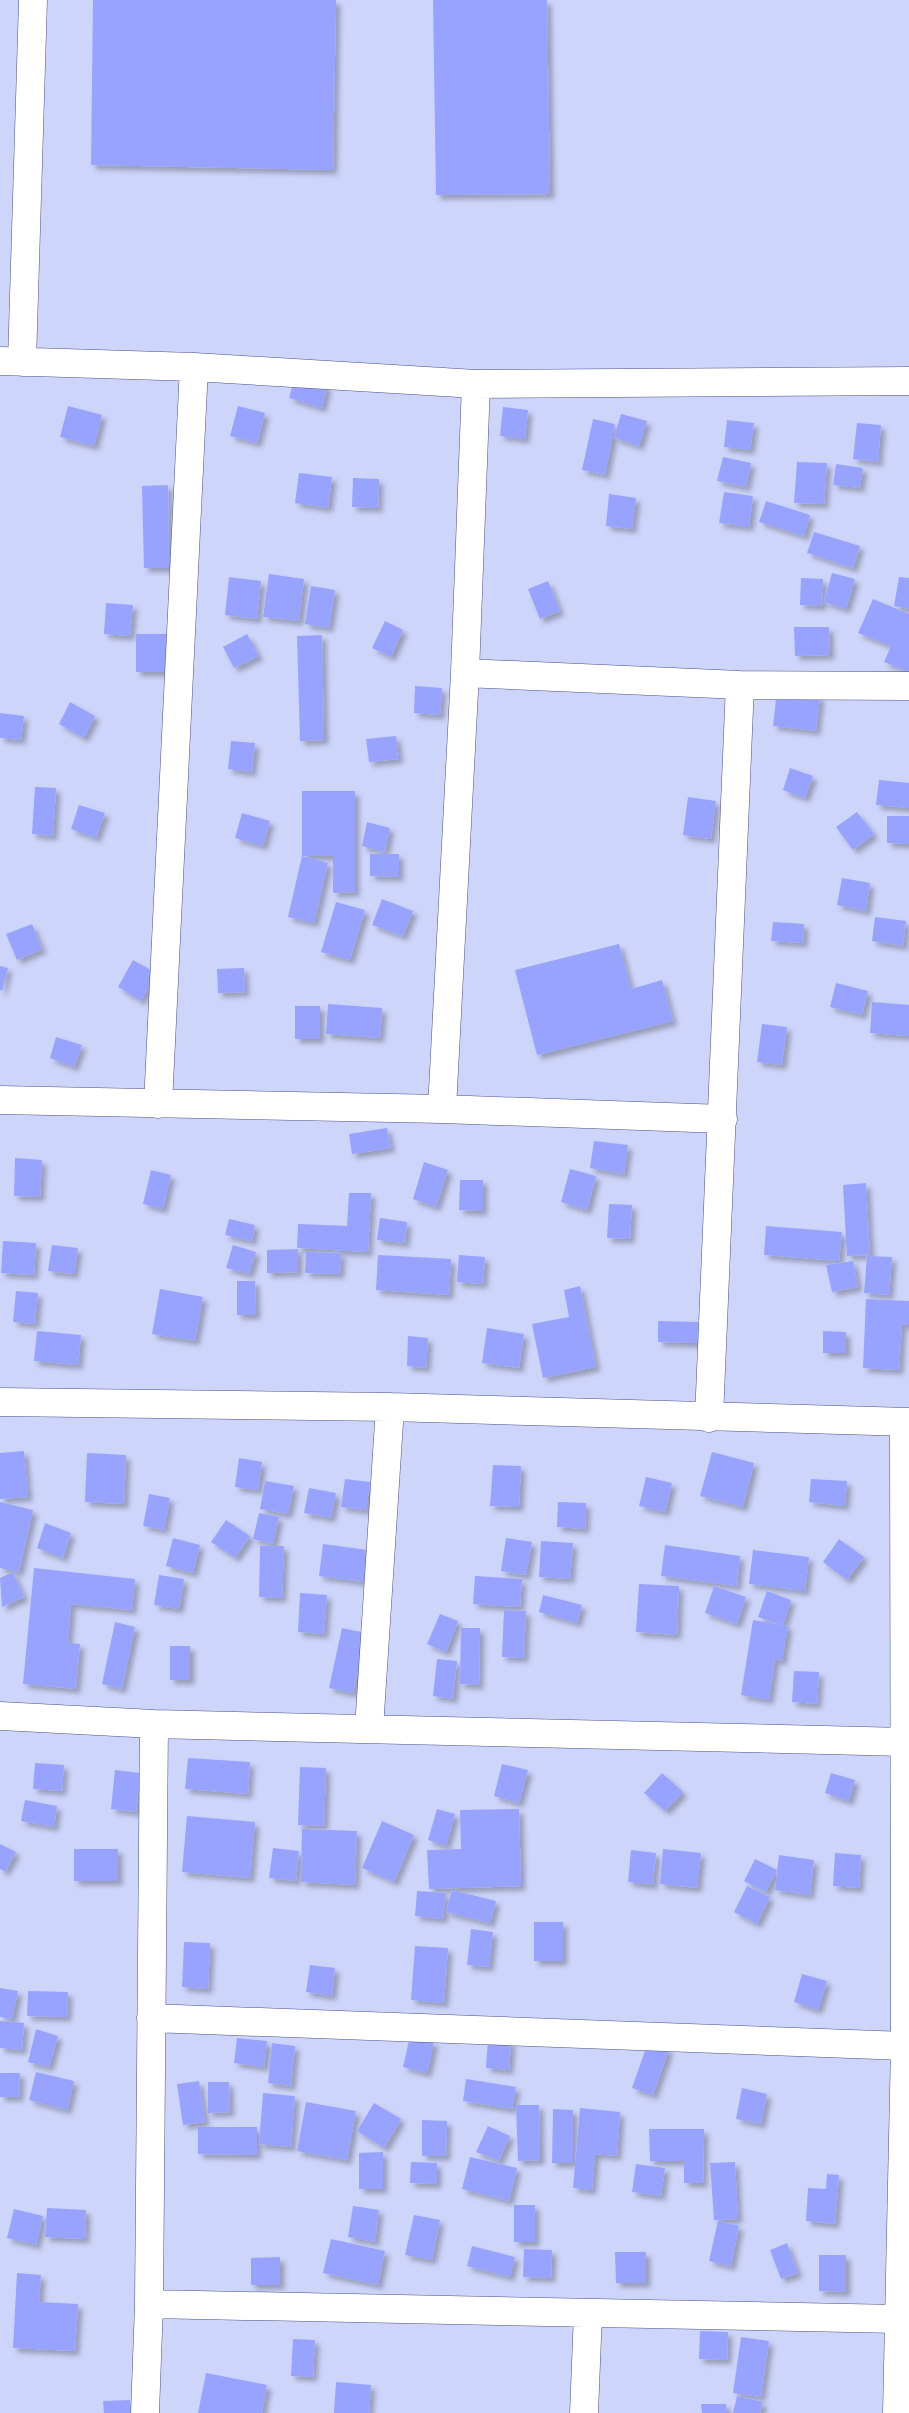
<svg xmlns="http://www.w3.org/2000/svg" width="909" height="2413" font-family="Lato,sans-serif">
	<defs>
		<filter id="shadow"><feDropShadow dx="4.5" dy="4.5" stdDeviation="2.5" flood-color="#0004"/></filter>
	</defs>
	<rect width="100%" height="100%" fill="#ced5fa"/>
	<path fill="#98a3ff" filter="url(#shadow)" d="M93 0H336L333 170 91 165Z
		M433 0H547L550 194 436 195Z
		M295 377 327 386 322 408 289 398Z
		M68 406 102 415 94 446 60 437Z
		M238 406 265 413 257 443 230 436Z
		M503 407 528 410 525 439 500 436Z
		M621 414 647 421 639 446 614 438Z
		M593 419 615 424 605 475 582 470Z
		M727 420 754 423 750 450 724 447Z
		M857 423 881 425 878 462 853 459Z
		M723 457 751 463 746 487 717 481Z
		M797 462 827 463 824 504 794 503Z
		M836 464 863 468 860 488 833 485Z
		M299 473 332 477 328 508 295 503Z
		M353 478 379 479 378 508 352 507Z
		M168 485 169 568H144L142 486Z
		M724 492 753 496 749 527 719 523Z
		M609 494 636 498 632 529 606 526Z
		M766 501 810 515 804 536 759 522Z
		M814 532 860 546 853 568 807 553Z
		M832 573 855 579 846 609 824 602Z
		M269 574 304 579 299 621 263 617Z
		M229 577 261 581 257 619 225 615Z
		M899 577 909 578V609L894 606Z
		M801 578 823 579 822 606 800 605Z
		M548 581 560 611 540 619 528 589Z
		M311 586 335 590 329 628 305 624Z
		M873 599 909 614V672L884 662 891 646 858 633Z
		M106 603 133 605 130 636 104 634Z
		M385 621 403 630 391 657 372 648Z
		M794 627H829L830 655 795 656Z
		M136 634H167V672H136Z
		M247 634 259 656 234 668 223 647Z
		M322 635 324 740 300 741 297 636Z
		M415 686 442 688 440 715 414 713Z
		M777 691 820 696 816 731 773 726Z
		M70 702 95 716 84 738 59 724Z
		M0 713 24 716 21 740 0 738Z
		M396 736 399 759 369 762 366 739Z
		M231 741 255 743 252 772 228 769Z
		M790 768 813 776 805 798 783 790Z
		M879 780 909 783V808L876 805Z
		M35 787 56 788 53 836 32 834Z
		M302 791H355V892L333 893V856H302Z
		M688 797 716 801 711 839 683 835Z
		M79 805 105 813 96 838 71 829Z
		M857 812 874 834 853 850 836 827Z
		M242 813 270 821 263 846 235 838Z
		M887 816H909V844L887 843Z
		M367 822 390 828 385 852 362 846Z
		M370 854H399V877L370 876Z
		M302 856 328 863 314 923 288 917Z
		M842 878 870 883 866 911 837 905Z
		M382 899 413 911 403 936 372 925Z
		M336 902 365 910 350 960 321 952Z
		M875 917 906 921 903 946 872 941Z
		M773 922 804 924 803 943 771 941Z
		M32 924 42 949 17 960 6 934Z
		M619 944 631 989 662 980 673 1021 537 1055 515 970Z
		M133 960 156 973 141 1001 118 987Z
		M0 966 8 968 2 991 0 990Z
		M244 968 245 992 218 993 217 969Z
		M836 983 868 991 862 1015 830 1007Z
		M872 1002 909 1005V1036L870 1033Z
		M328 1004 382 1008 380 1038 326 1034Z
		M295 1006H320V1039H295Z
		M762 1024 787 1027 782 1065 757 1062Z
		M56 1037 82 1045 74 1067 50 1058Z
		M387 1128 391 1148 352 1154 349 1134Z
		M594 1141 628 1145 624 1174 590 1168Z
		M15 1158 42 1160 40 1197 14 1196Z
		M424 1162 448 1170 436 1207 413 1199Z
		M570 1169 596 1176 587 1210 561 1202Z
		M151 1170 171 1175 163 1209 143 1204Z
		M460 1180H483V1211L459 1210Z
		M866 1183 870 1255 847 1256 843 1185Z
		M349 1193H371L368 1252 297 1248 298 1224 347 1226Z
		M609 1204 632 1205 630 1239 607 1238Z
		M380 1218 407 1222 405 1243 377 1240Z
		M229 1219 255 1225 252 1241 225 1235Z
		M766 1226 842 1232 839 1261 764 1255Z
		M3 1241 36 1243 34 1275 1 1273Z
		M52 1245 78 1248 74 1274 48 1271Z
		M233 1245 256 1252 249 1274 226 1268Z
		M298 1249V1272L267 1273V1250Z
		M306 1252 341 1253 340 1274 305 1273Z
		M378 1255 451 1259 449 1295 376 1290Z
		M459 1255 485 1257 483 1284 457 1282Z
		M867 1256 892 1257 889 1295 864 1293Z
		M853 1261 858 1287 832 1292 826 1265Z
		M237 1281H255L256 1315H237Z
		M580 1286 596 1367 543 1378 532 1324 569 1317 564 1290Z
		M160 1289 203 1297 195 1341 152 1334Z
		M16 1291 38 1293 35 1324 13 1322Z
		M866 1299 909 1301V1325L902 1324 899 1370 863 1368Z
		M658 1321 698 1322 697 1343 658 1342Z
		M487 1328 524 1334 519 1368 482 1363Z
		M37 1331 81 1335 78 1365 34 1361Z
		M823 1331 846 1332V1353H823Z
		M408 1336 428 1338 426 1368 407 1366Z
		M24 1451 28 1497 0 1499V1453Z
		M712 1452 754 1463 743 1507 700 1496Z
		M87 1453 126 1455 124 1504 85 1502Z
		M239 1458 262 1462 258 1490 235 1487Z
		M493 1465 521 1466 519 1507 490 1506Z
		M646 1477 672 1483 665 1512 639 1506Z
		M345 1479 370 1482 366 1510 341 1507Z
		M811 1479 847 1481 845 1506 809 1502Z
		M265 1481 294 1486 288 1514 260 1509Z
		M309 1488 336 1493 331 1518 304 1513Z
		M149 1494 170 1498 164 1530 143 1526Z
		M0 1502 33 1510 19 1572 0 1568Z
		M558 1502 586 1503 585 1529 557 1527Z
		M259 1513 279 1517 273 1544 253 1539Z
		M226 1520 250 1536 235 1558 211 1542Z
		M45 1523 71 1533 63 1558 37 1548Z
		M173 1538 200 1545 193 1573 166 1566Z
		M506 1538 532 1542 526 1575 501 1571Z
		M839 1539 864 1557 847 1580 823 1562Z
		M541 1541 573 1543 570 1579 539 1577Z
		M323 1544 368 1550 364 1582 319 1576Z
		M665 1545 740 1556 737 1586 661 1576Z
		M260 1546H284L282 1598 259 1597Z
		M753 1550 809 1557 805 1591 749 1584Z
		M34 1568 135 1579 132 1610 71 1604 68 1643 80 1644 76 1689 23 1684Z
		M13 1572 24 1597 2 1607 0 1578Z
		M159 1575 184 1579 179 1609 154 1605Z
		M475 1576 522 1579 520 1607 473 1604Z
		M639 1584 679 1586 677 1635 636 1632Z
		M714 1586 746 1597 737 1624 705 1613Z
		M767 1591 791 1600 783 1625 788 1626 782 1661 775 1659 769 1700 741 1695 753 1620 782 1625 758 1617Z
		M300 1593 327 1595 324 1634 298 1632Z
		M543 1595 582 1605 577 1623 539 1612Z
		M504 1610 526 1611 524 1658 502 1657Z
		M440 1614 458 1621 446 1652 427 1644Z
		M115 1622 135 1627 122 1689 102 1684Z
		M342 1628 366 1633 353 1693 329 1688Z
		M461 1628H480L479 1685 460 1684Z
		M170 1646H190V1680H170Z
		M437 1659 457 1661 453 1699 433 1696Z
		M794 1671 819 1672 817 1704 792 1702Z
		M188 1758 250 1762 248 1794 185 1789Z
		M35 1763 64 1765 62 1791 33 1789Z
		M502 1764 528 1770 519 1803 494 1796Z
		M300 1767 326 1768 324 1826 298 1825Z
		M115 1770 141 1773 136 1812 111 1809Z
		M662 1773 683 1792 665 1811 644 1793Z
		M831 1773 855 1780 849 1801 825 1793Z
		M25 1800 57 1806 54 1827 21 1821Z
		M437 1809 455 1814 446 1846 428 1840Z
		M519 1809 521 1886 429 1889 427 1850 461 1849 460 1810Z
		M187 1816 255 1822 250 1878 182 1872Z
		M382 1821 414 1835 394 1882 362 1868Z
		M302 1829 357 1831 355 1885 301 1882Z
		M0 1844 16 1852 5 1872 0 1869Z
		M273 1848 299 1851 296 1881 269 1878Z
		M74 1849H118V1881H74Z
		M663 1849 701 1853 697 1888 660 1884Z
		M631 1850 656 1853 653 1885 628 1882Z
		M835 1853 861 1855 859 1888 833 1886Z
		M779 1855 814 1860 810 1895 775 1890Z
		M755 1859 777 1870 766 1892 744 1881Z
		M747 1886 770 1897 757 1924 734 1912Z
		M452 1890 496 1901 490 1923 446 1912Z
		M417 1891 446 1893 443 1919 415 1916Z
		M534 1922H563V1961H534Z
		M471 1929 493 1932 489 1967 467 1965Z
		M184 1942 210 1943 208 1989 182 1987Z
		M415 1946 448 1948 444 2003 411 2000Z
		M310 1965 335 1968 332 1996 306 1992Z
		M802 1974 827 1981 818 2010 794 2002Z
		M0 1988 18 1991 12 2019 0 2017Z
		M28 1991 68 1992 67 2017 27 2016Z
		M0 2021 24 2023 22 2050 0 2048Z
		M36 2029 58 2036 49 2067 28 2062Z
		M410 2036 434 2042 427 2073 403 2067Z
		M237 2038 267 2041 264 2067 234 2063Z
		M488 2039 511 2041 509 2070 486 2068Z
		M648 2042 669 2049 653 2095 632 2088Z
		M272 2043 295 2046 291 2086 268 2083Z
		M36 2072 74 2081 67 2110 29 2100Z
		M0 2073H20L19 2097H0Z
		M466 2079 516 2087 512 2109 463 2101Z
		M199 2081 205 2122 183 2125 177 2084Z
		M208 2082H229L230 2112 208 2113Z
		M742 2088 767 2094 761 2124 736 2119Z
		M263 2093 295 2096 291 2147 259 2144Z
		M306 2102 356 2111 347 2160 297 2151Z
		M374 2103 401 2119 384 2148 357 2131Z
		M516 2105H539L540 2160 518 2161Z
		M580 2108 620 2112 617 2156 595 2154 592 2190 573 2188Z
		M553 2109 573 2110V2163H552Z
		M422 2120 447 2121 446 2156H422Z
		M488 2126 510 2136 499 2161 476 2152Z
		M198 2127H257V2155L198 2154Z
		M649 2129H704L703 2183H684V2161H650Z
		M383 2152V2189H359V2153Z
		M470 2157 517 2168 509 2201 462 2189Z
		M411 2162 437 2163V2184L410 2183Z
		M735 2162 738 2219 714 2220 710 2163Z
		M636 2164 665 2168 661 2196 632 2192Z
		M827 2174 839 2175 835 2224 806 2221 808 2188 826 2189Z
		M514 2205H535V2242H514Z
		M353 2206 379 2210 375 2242 348 2237Z
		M47 2208 86 2210 85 2239 45 2237Z
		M14 2209 43 2216 36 2245 7 2238Z
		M414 2215 440 2220 432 2260 405 2255Z
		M718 2221 739 2226 731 2266 709 2261Z
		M331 2239 385 2251 378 2285 323 2273Z
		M787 2243 798 2273 781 2279 770 2250Z
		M472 2246 515 2257 510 2277 467 2266Z
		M524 2249 552 2250 551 2278 523 2277Z
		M615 2252H646V2283H616Z
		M819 2255H846V2292L819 2291Z
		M280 2257V2285H251V2258Z
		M17 2273 41 2275 39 2302 78 2304 75 2351 13 2348Z
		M700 2331 728 2332 727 2360 699 2359Z
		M741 2337 769 2341 761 2397 733 2393Z
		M293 2339 315 2340 313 2377 291 2376Z
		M206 2373 267 2385 262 2413H198Z
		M336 2382 371 2385 369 2413H334Z
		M737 2396 763 2402 760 2413H733Z
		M130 2400 131 2413H104L103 2401Z
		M701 2404H726L727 2413H702Z"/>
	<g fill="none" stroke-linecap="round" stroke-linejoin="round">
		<g stroke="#4a5085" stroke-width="29">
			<path id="minor" d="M0 361 194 367 476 384 909 381
				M22 362 33 0
				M465 673 740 685 909 686
				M0 1100 442 1109 723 1119
				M158 1104 194 367
				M442 1109 465 673 476 384
				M0 1402 390 1407 909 1422
				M709 1418 740 685
				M0 1716 154 1724 905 1742
				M369 1729 390 1407
				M151 2018 905 2046
				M149 2304 898 2319
				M145 2413 149 2304 154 1724
				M584 2413 588 2313
				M897 2413 905 2046 904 1422"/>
		</g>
		<use href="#minor" stroke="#fff" stroke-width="28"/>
	</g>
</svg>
